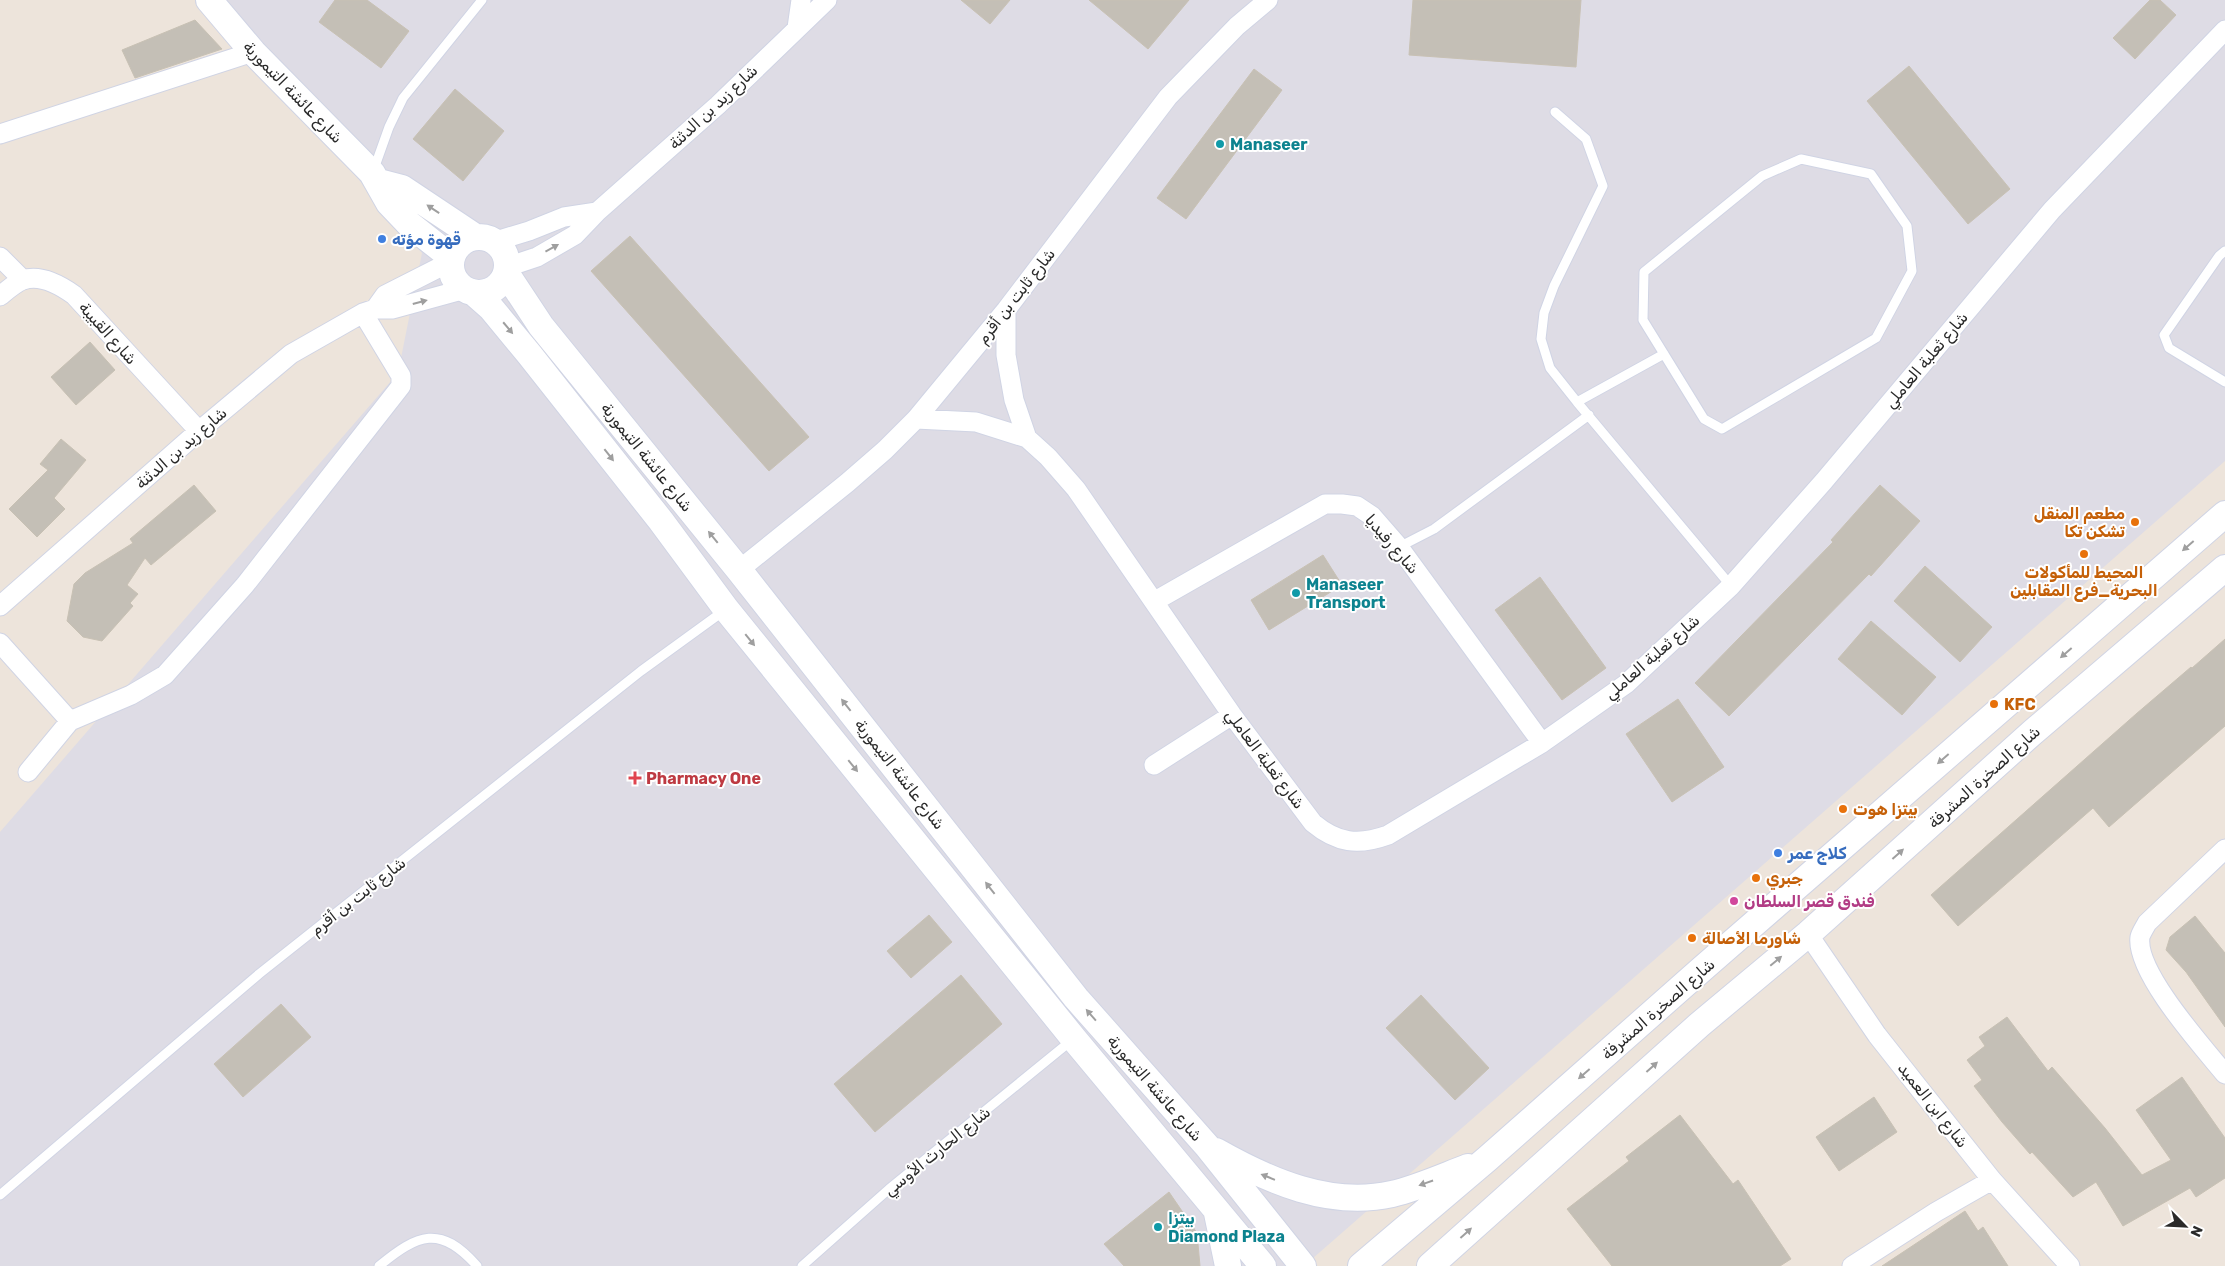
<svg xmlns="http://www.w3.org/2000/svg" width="2225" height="1266" font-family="Rubik,'Noto Naskh Arabic',sans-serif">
	<rect width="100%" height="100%" fill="#ede4db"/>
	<path fill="#dedce5" d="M204 0H2225V461L1304 1266H0V832L398 373 422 253Z"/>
	<path fill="#c4bfb6" stroke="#c8c1b4" d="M335 0H367L409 31 381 68 319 22Z
		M961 0H1010L990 24Z
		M1089 0H1189L1148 49Z
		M1413 0H1581L1576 67 1409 55Z
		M2150 0H2160L2176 15 2135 59 2113 38Z
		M195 20 222 49 135 78 122 50Z
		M1909 66 2010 189 1968 224 1867 101Z
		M1254 69 1282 90 1186 219 1157 198Z
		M455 89 504 131 463 181 413 139Z
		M630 236 809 437 769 471 591 271Z
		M90 342 115 370 76 405 51 377Z
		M61 439 86 460 54 498 65 509 37 537 9 509 48 470 40 464Z
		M194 485 216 511 151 565 145 558 127 585 138 594 130 603 133 606 102 641 83 637 67 621 74 584 85 573 133 543 130 539Z
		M1880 485 1920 521 1871 576 1869 574 1729 716 1695 683 1833 542 1831 540Z
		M1323 555 1342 585 1269 630 1251 600Z
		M1925 566 1992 627 1960 662 1894 601Z
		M1540 577 1606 668 1562 700 1495 610Z
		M1871 621 1936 677 1902 715 1838 659Z
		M2225 639V726L2109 827 2093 808 1958 926 1931 895 2136 714 2191 667 2192 668Z
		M1678 699 1724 767 1672 802 1626 734Z
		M929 915 952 942 911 978 887 951Z
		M2195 916 2225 953V1027L2186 972 2166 950 2170 937Z
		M961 975 1002 1024 875 1132 834 1084Z
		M1421 995 1489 1068 1455 1100 1386 1028Z
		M281 1004 311 1037 243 1097 214 1064Z
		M2007 1017 2048 1071 2052 1067 2105 1128 2142 1175 2171 1160 2136 1110 2182 1077 2225 1138V1178L2196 1197 2190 1188 2123 1226 2096 1182 2073 1197 2032 1152 2030 1154 2002 1122 1974 1086 1982 1080 1967 1060 1985 1046 1979 1037Z
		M1874 1097 1897 1132 1839 1171 1816 1137Z
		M1680 1115 1733 1184 1738 1180 1791 1259 1780 1266H1612L1567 1209 1629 1161 1626 1157Z
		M1169 1192 1197 1233 1200 1266H1124L1104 1244Z
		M1965 1211 1978 1231 1983 1227 2008 1266H1882Z"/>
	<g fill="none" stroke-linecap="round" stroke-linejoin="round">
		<g stroke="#d0d4e4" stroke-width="11">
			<path id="lane" d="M1555 112 1586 139 1603 186 1554 286 1544 313 1541 339 1550 368 1577 402 1731 586
				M1801 159 1871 174 1907 226 1912 271 1876 338 1722 429 1704 419 1643 320 1644 272 1762 176Z
				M374 169 389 127 403 98 482 0
				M2225 251 2219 256 2164 335 2169 348 2225 382
				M1577 402 1664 354
				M1399 547 1434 529 1589 415
				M0 1195 259 974 641 671 725 610
				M379 1266C418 1234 440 1224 477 1266
				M802 1266 889 1189 1072 1040"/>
		</g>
		<g stroke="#d0d4e4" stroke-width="21">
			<path id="street" d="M797 28 801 0
				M0 134 253 52
				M496 241 529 231 564 217 597 212
				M0 257 23 280
				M507 267 537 257 575 235 597 212 718 105 827 0
				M0 296C6 291 15 283 23 280 40 274 60 285 74 295L199 431
				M375 309 385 295 450 262
				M1006 310V355L1014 400 1027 438
				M916 419 976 422 1027 438 1048 457 1076 489 1232 715 1313 823C1337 843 1358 846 1388 835L1542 743 1626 684 1731 586 1824 481 2052 210 2225 30
				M739 570 847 483 885 450 916 419 1006 310 1168 97 1237 26 1268 0
				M1155 601 1325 504H1342L1357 506 1372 516 1399 547 1542 743
				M0 606 199 431 291 354 363 313 375 309H392L465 289
				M0 643 70 721 131 695 165 675 245 585 401 386V376L363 313
				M1154 765 1232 715
				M28 772 70 721
				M2225 849 2147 923C2145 927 2141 933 2140 937 2135 972 2203 1047 2225 1074
				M1808 934 1877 1035 1922 1092 1992 1180 2070 1266
				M1852 1266 1936 1212 1992 1180"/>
		</g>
		<g stroke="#d0d4e4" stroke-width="28">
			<path id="secondary" d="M209 0 253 52 372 173 389 203 409 224 451 257
				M379 182 402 188 474 236
				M451 265a28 28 0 1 1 56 0a28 28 0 1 1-56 0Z
				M506 273 541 326 739 570 1076 998 1207 1146 1303 1266
				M474 293 491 308 529 354 661 521 726 609 1074 1039 1263 1266
				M1216 1151C1269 1181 1330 1208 1392 1194 1418 1188 1444 1176 1468 1167
				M1217 1213 1228 1266
				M1361 1266 1487 1159 1702 969 2225 514
				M1430 1266 1699 1025 1808 934 2033 732 2225 568"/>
		</g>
		<use href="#lane" stroke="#fff" stroke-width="9"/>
		<use href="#street" stroke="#fff" stroke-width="19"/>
		<use href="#secondary" stroke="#fff" stroke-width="26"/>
	</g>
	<defs><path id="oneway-solid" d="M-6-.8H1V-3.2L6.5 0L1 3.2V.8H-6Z" transform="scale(1.25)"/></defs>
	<g fill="#9f9f9f">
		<use href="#oneway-solid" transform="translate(433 209) rotate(-146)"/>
		<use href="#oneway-solid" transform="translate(552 248) rotate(-29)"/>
		<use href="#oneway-solid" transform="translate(420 302) rotate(-15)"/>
		<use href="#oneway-solid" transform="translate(508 328) rotate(50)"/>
		<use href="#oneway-solid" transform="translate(609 455) rotate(52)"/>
		<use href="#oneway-solid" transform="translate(713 537) rotate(-129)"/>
		<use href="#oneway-solid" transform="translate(2188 546) rotate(139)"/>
		<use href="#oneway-solid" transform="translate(750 640) rotate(51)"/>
		<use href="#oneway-solid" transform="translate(2066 653) rotate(139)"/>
		<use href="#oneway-solid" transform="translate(846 705) rotate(-128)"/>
		<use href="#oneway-solid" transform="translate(1943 759) rotate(139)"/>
		<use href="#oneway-solid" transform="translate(853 766) rotate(51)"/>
		<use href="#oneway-solid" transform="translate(1898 854) rotate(-42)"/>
		<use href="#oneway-solid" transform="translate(990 888) rotate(-128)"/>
		<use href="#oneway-solid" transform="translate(1776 961) rotate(-40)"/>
		<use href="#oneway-solid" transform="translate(1091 1015) rotate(-131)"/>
		<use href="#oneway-solid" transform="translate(1652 1067) rotate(-42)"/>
		<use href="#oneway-solid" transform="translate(1584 1074) rotate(139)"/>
		<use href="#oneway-solid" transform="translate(1268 1177) rotate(-158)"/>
		<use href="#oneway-solid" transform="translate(1426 1183) rotate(161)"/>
		<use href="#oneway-solid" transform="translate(1466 1233) rotate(-42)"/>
	</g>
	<g fill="#0f9aa8" stroke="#fff" stroke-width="2">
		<circle cx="1220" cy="144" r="5"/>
		<circle cx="1296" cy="593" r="5"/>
		<circle cx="1158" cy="1227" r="5"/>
	</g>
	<g fill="#3f7fe0" stroke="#fff" stroke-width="2">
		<circle cx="382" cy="239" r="5"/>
		<circle cx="1778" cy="853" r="5"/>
	</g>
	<g fill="#e8710a" stroke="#fff" stroke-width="2">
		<circle cx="2135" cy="522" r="5"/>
		<circle cx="2084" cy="554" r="5"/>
		<circle cx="1994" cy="704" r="5"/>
		<circle cx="1843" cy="809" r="5"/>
		<circle cx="1756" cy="878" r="5"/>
		<circle cx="1692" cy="938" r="5"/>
	</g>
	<path fill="#e0444e" stroke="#fff" stroke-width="2" d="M632.5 770.5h5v5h5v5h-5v5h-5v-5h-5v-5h5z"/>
	<circle fill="#d1479c" stroke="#fff" stroke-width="2" cx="1734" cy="901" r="5"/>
	<g text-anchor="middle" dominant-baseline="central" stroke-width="4" stroke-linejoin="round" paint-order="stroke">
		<g font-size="16" fill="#2a2a2a" stroke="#fff">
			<text transform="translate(293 92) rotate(46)">شارع عائشة التيمورية</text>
			<text transform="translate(713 107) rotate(-43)">شارع زيد بن الدثنة</text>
			<text transform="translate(1016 296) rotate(-52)">شارع ثابت بن أقرم</text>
			<text transform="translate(108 333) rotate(48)">شارع القبيبة</text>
			<text transform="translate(1926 360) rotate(-50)">شارع ثعلبة العاملي</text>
			<text transform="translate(181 448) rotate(-41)">شارع زيد بن الدثنة</text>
			<text transform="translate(647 457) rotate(51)">شارع عائشة التيمورية</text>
			<text transform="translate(1392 544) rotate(49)">شارع رفيديا</text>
			<text transform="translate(1652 657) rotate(-41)">شارع ثعلبة العاملي</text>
			<text transform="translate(1265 759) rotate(53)">شارع ثعلبة العاملي</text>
			<text transform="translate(900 774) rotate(52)">شارع عائشة التيمورية</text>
			<text transform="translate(1984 777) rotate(-42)">شارع الصخرة المشرفة</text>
			<text transform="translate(358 896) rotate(-38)">شارع ثابت بن أقرم</text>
			<text transform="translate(1658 1009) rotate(-41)">شارع الصخرة المشرفة</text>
			<text transform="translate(1155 1088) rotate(49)">شارع عائشة التيمورية</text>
			<text transform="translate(1933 1105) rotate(52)">شارع ابن العميد</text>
			<text transform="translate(937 1151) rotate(-39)">شارع الحارث الأوسي</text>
		</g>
		<g font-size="16" font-weight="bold" fill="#0d838f" stroke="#fff" text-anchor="start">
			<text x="1230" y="144">Manaseer</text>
			<text x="1306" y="584">Manaseer<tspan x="1306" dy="18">Transport</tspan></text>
			<text x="1168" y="1218">بيتزا<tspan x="1168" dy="18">Diamond Plaza</tspan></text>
		</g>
		<g font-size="16" font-weight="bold" fill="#366cbe" stroke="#fff" text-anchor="start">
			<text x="392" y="239">قهوة مؤته</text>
			<text x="1788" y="853">كلاج عمر</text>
		</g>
		<g font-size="16" font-weight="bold" fill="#c56008" stroke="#fff" text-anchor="start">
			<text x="2125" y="513" text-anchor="end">مطعم المنقل<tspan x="2125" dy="18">تشكن تكا</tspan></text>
			<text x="2084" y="572" text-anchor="middle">المحيط للمأكولات<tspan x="2084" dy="18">البحرية_فرع المقابلين</tspan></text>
			<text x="2004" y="704">KFC</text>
			<text x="1853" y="809">بيتزا هوت</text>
			<text x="1766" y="878">جبري</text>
			<text x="1702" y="938">شاورما الأصالة</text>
		</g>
		<g font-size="16" font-weight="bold" fill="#be3a42" stroke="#fff" text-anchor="start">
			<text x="646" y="778">Pharmacy One</text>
		</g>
		<g font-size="16" font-weight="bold" fill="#b23c85" stroke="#fff" text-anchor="start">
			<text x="1744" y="901">فندق قصر السلطان</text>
		</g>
	</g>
	<g transform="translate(2185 1226) rotate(114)" stroke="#ffffff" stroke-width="4" paint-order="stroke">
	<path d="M0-4L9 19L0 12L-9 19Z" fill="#2a2a2a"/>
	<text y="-8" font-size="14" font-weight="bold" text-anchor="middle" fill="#2a2a2a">N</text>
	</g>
</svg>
